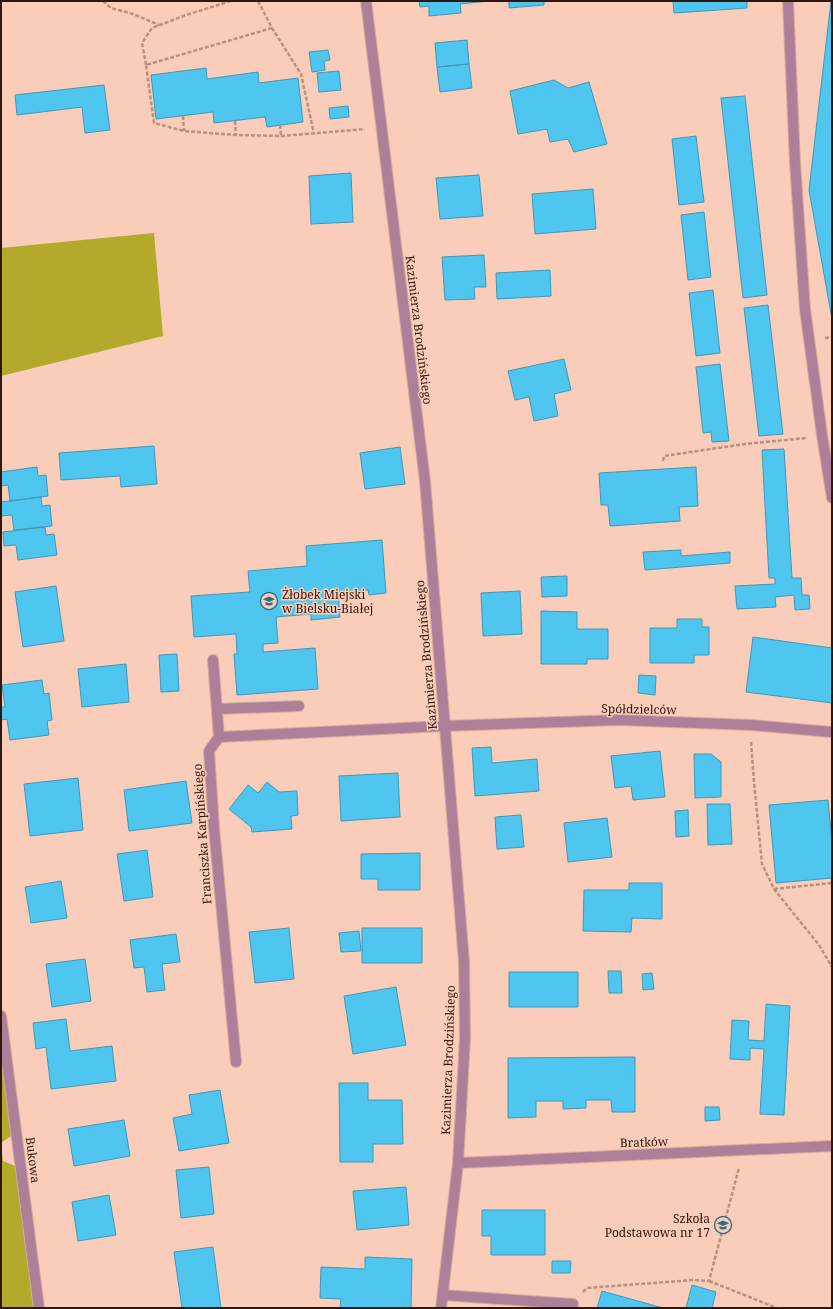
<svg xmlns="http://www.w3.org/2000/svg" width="833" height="1309" font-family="'Noto Serif',serif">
	<rect width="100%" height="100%" fill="#f9cdb9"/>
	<path fill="#b3aa2c" d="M154 233 163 336 1 376V248Z
		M1 1049 14 1134 1 1143 3 1161 18 1167 37 1308H1Z"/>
	<path fill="#4ec6f0" stroke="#3f98b7" d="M419 1H489L460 4 461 13 429 16V6L420 7Z
		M509 1H544V5L509 8Z
		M673 1H747V8L674 13Z
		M831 1H832V319L809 190Z
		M467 40 469 64 437 67 435 43Z
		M328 50 330 60 324 61 325 70 312 72 309 52Z
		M469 64 472 88 440 92 437 67Z
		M206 68 207 79 258 72 259 83 298 78 303 122 267 127 265 117 214 123 213 112 156 119 151 75Z
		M339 71 341 90 319 92 317 73Z
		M554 80 568 88 589 82 607 144 574 152 568 139 550 142 547 129 518 134 510 91Z
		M104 85 110 130 85 133 82 107 17 115 15 95Z
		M745 96 767 295 743 298 721 98Z
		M348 106 349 117 330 119 329 108Z
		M696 136 704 202 679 205 672 139Z
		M351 173 353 222 311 224 309 176Z
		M479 175 483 216 440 219 436 178Z
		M593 189 596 229 535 234 532 194Z
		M704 212 711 277 688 280 681 215Z
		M484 255 486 287H474L475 299 445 300 442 257Z
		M550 270 551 296 497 299 496 273Z
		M713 290 720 353 696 356 689 293Z
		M768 305 783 434 759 436 744 308Z
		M564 359 571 390 554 394 558 416 534 421 529 397 515 400 508 371Z
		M720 364 729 441 712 442 711 432 703 433 696 367Z
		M154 446 157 484 121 487 120 476 61 480 59 453Z
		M400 447 405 484 365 489 360 453Z
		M784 449 792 578H801L802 595H809L810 609 795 610 794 595 775 597 776 607 737 609 735 586 775 584V578H769L762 450Z
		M37 467 38 476 46 475 48 496 10 501 8 485 1 486V472Z
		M696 467 698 506 679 507 680 521 610 526 608 505H601L599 473Z
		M41 497 42 506 50 505 52 526 14 530 12 515 1 516V502Z
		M45 527 46 535 54 534 57 555 18 560 16 545 4 546 3 532Z
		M382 540 386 593 369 595 368 590 338 592 340 617 311 620V614L276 617 278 643 263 644V652L315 648 318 689 237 695 234 654H237L236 634 194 637 191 596 250 592 248 571 307 566 306 546Z
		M681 550V556L730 552V563L645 570 643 552Z
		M567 576V596L542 597 541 577Z
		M56 586 64 641 23 647 15 592Z
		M520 591 522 634 483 636 481 593Z
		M541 611 577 612V629H608V659H587V664H541Z
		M677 619H702V627H709V655H694V663H650V628H677Z
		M753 637 832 648V703L746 692Z
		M177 654 179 691 161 692 159 655Z
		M126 664 129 702 82 707 78 669Z
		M639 675 656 676 655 695 638 693Z
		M42 680 44 694 49 693 52 720 47 721 49 735 10 740 7 719 1 720V707H5L2 685Z
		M491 747 492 763 537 759 539 791 475 796 472 748Z
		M660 751 665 797 633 800 631 786 615 788 611 756Z
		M694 754H711L721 762V797L695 798Z
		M398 773 400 817 341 821 339 776Z
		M78 778 83 830 30 836 24 784Z
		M186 781 192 823 129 831 124 790Z
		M267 782 279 792 297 791 298 815 291 816 292 829 252 832 251 827 229 809 248 785 258 793Z
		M828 800 832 843V878L776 883 769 805Z
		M707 804H730L732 844 708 845Z
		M688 810 689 836 676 837 675 811Z
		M521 815 524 847 497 849 495 817Z
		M607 818 612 857 568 862 564 823Z
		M147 850 153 897 124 901 117 854Z
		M420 853V890H378V879H361V854Z
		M61 881 67 918 31 923 25 887Z
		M629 883H662V919L632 918 631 932 583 931 584 890H629Z
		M289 928 294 979 255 983 249 932Z
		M362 928H422V963H362Z
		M359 931 361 951 341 952 339 933Z
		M176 934 180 962 162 964 165 990 147 992 144 967 134 968 130 940Z
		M85 959 91 1001 52 1007 46 964Z
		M608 971H621L622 993H609Z
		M509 972H578V1007H509Z
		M652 973 654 989 643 990 642 974Z
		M396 987 406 1045 353 1054 344 996Z
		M766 1004 790 1006 784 1115 760 1114 764 1049 750 1048V1060L730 1059 732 1020 749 1021 748 1040 764 1041Z
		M66 1019 70 1051 112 1046 116 1081 51 1089 46 1047 36 1049 33 1023Z
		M635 1057V1112H612L611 1100H586V1108L563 1109V1101H536V1117L508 1118V1058Z
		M339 1083H368V1100H402L403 1144H373V1162H340Z
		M220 1090 229 1143 179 1151 173 1118 192 1114 189 1095Z
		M705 1107H719L720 1120 705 1121Z
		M124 1120 130 1156 74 1166 68 1129Z
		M209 1167 214 1214 181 1218 176 1170Z
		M406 1187 409 1225 357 1230 353 1191Z
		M109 1195 116 1235 78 1241 72 1202Z
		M482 1210H545V1255H491V1236H482Z
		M213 1247 221 1308H182L174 1252Z
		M365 1257 412 1259 411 1308H340L341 1299 320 1298 321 1267 365 1269Z
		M552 1261H571L570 1273H552Z
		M692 1285 716 1292 712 1308H686Z
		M602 1291 663 1308H597Z"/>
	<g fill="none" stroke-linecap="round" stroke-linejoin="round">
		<g stroke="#d5ac9a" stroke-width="12">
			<path id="lane" d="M788 1 795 163 805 309 822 435 832 498
				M213 660 219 737
				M217 709 299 706
				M443 1295 573 1304 572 1308"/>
		</g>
		<g stroke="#d5ac9a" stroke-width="12">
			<path id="street" d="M366 1 425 481 464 962 465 1038 458 1163 441 1308
				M1 1016 39 1308
				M236 1062 214 828 209 751 219 737 444 726 619 720 751 725 832 732
				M458 1163 832 1146"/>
		</g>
		<path stroke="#b89280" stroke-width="2.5" stroke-dasharray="4 2" stroke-linecap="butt" d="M103 1 111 8 133 14 159 25
			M258 1 272 28 301 74 314 134
			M272 28 146 65 154 123 184 131 236 135 281 136 365 129
			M146 65 142 43 152 28 186 15 231 1
			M183 116 184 131
			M235 121 236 135
			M280 125 281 136
			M825 338 832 337
			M663 461 664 456 745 444 806 438
			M751 742 754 782 762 864 774 889 819 945 832 967
			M774 889 832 883
			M709 1281 777 1308
			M583 1292 587 1288 693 1280 709 1281 739 1168"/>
		<use href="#lane" stroke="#ae7f99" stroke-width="10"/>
		<use href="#street" stroke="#ae7f99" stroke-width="10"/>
	</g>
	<defs>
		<g id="school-ring" transform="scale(0.9)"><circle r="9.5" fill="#f9cdb9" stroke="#306e84" stroke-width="1.5"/><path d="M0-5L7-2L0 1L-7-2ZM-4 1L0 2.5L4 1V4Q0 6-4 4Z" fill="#306e84"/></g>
	</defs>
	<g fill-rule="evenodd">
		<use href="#school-ring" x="269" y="601"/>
		<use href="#school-ring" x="723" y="1225"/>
	</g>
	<g text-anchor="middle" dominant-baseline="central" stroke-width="3" stroke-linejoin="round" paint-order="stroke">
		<g font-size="12" fill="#31170b" stroke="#f9cdb9">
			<text transform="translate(419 330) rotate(83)">Kazimierza Brodzińskiego</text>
			<text transform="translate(426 655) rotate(-95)">Kazimierza Brodzińskiego</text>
			<text transform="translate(639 709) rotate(1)">Spółdzielców</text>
			<text transform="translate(202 834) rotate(-94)">Franciszka Karpińskiego</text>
			<text transform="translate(448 1060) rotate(-88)">Kazimierza Brodzińskiego</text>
			<text transform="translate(644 1142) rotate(-2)">Bratków</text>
			<text transform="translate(33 1160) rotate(83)">Bukowa</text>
		</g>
		<g font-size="12" fill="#31170b" stroke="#f9cdb9" text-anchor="start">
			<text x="282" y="594">Żłobek Miejski<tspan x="282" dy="14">w Bielsku-Białej</tspan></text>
			<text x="710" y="1218" text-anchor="end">Szkoła<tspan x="710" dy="14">Podstawowa nr 17</tspan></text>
		</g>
	</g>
	<rect width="833" height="1309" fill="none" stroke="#31170b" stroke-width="4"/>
</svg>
